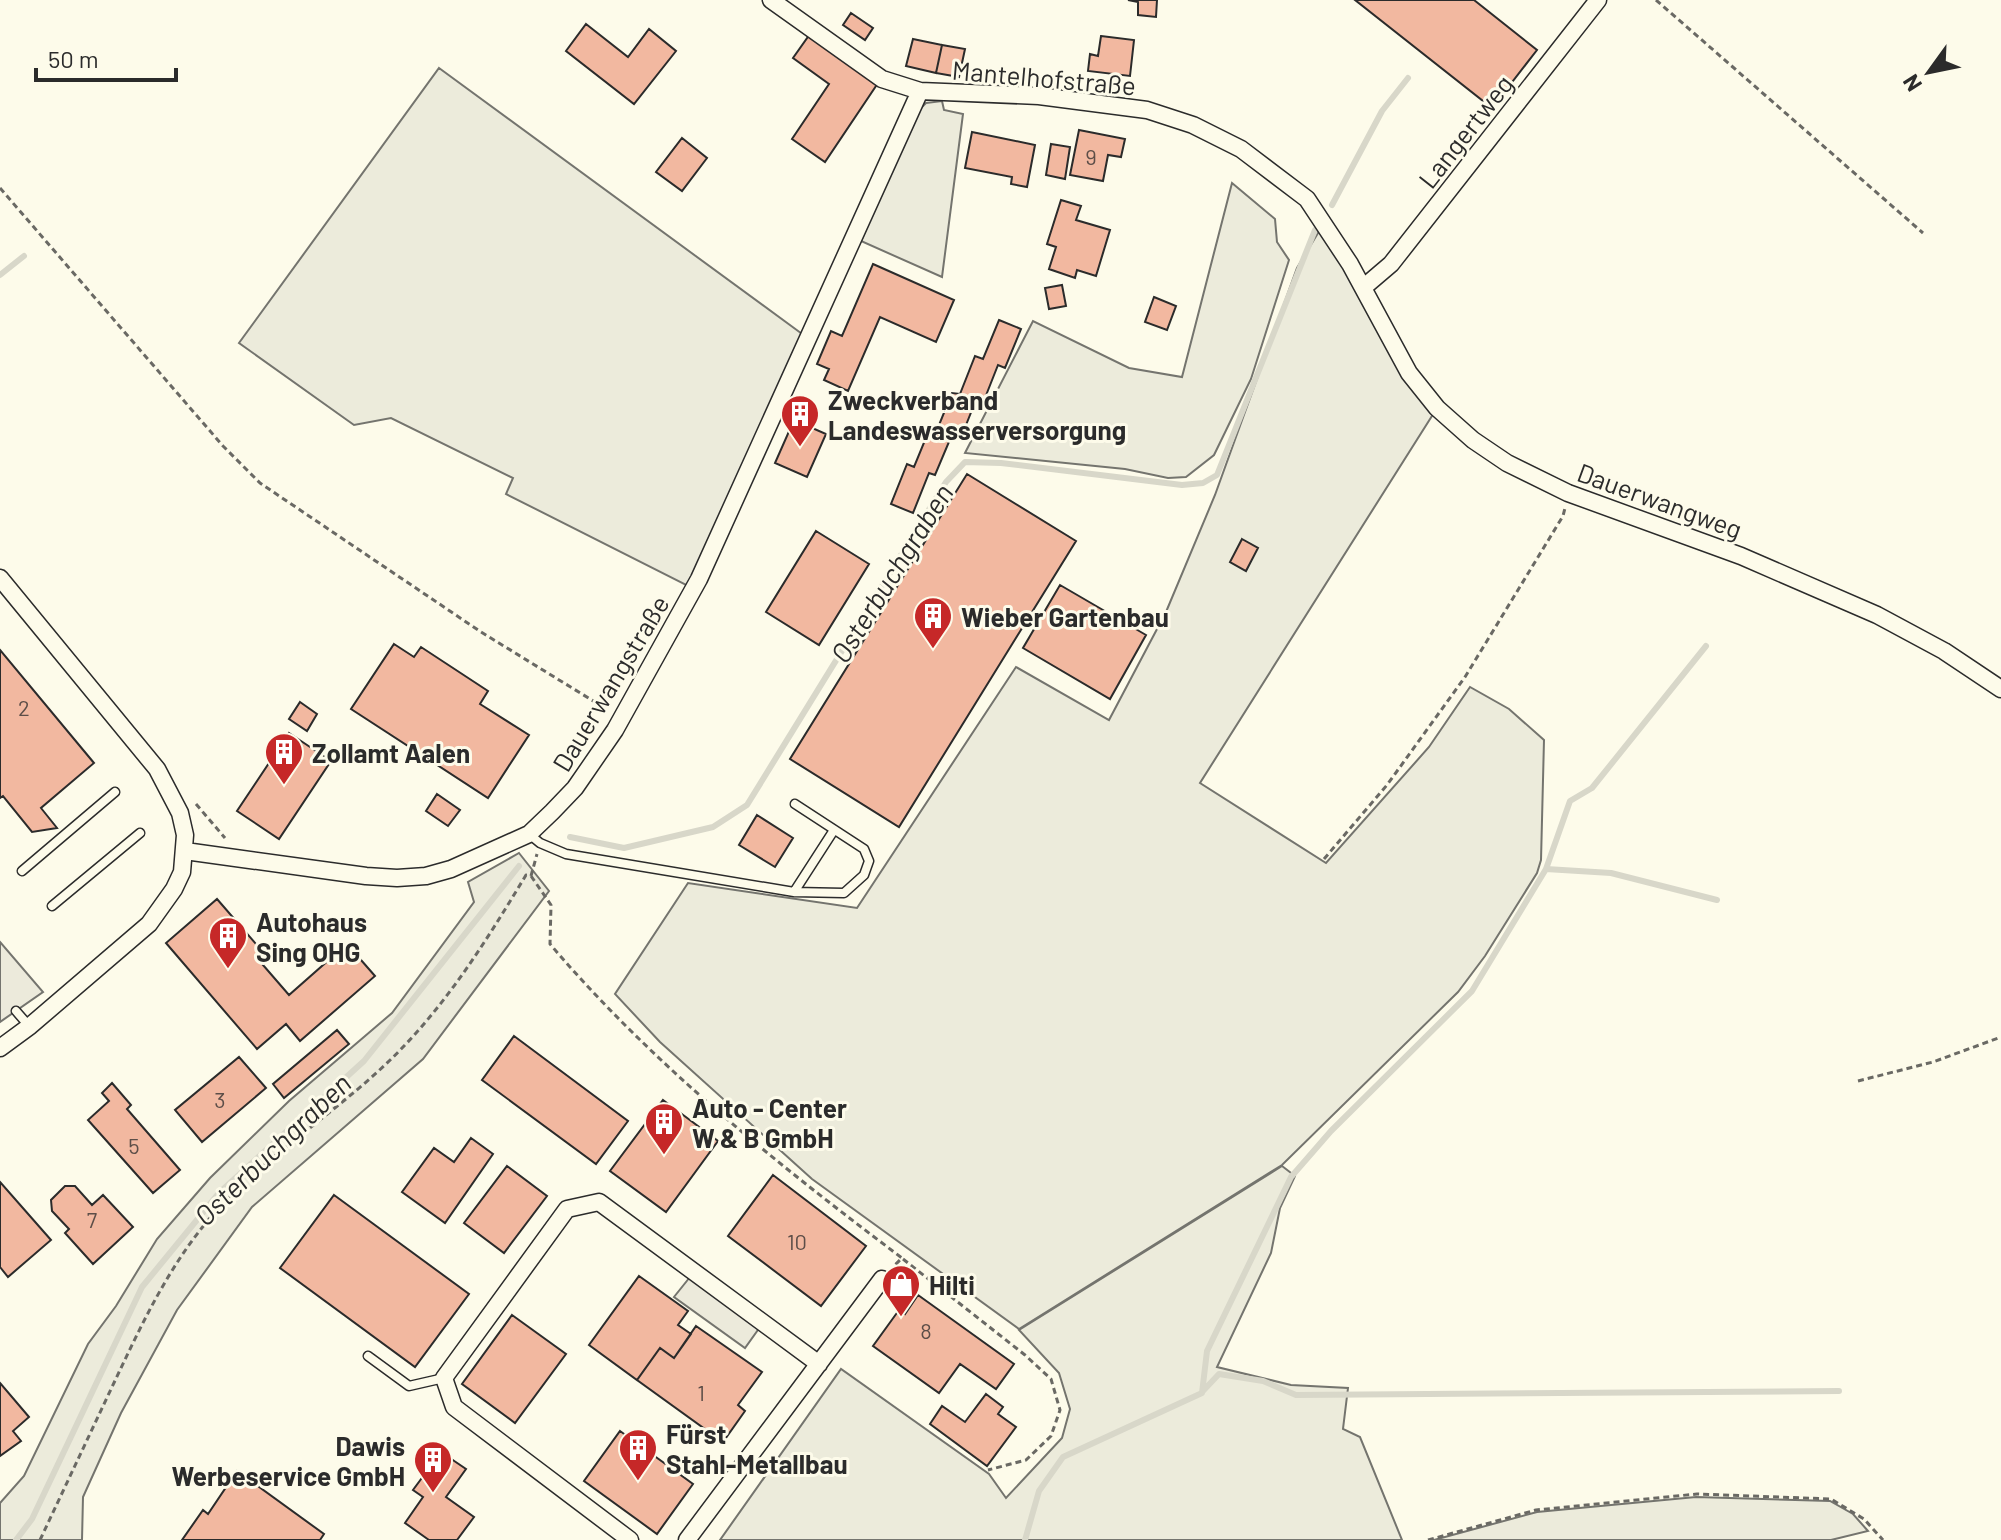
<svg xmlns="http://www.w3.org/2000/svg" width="2001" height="1540" font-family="Barlow,sans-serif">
	<rect width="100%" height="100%" fill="#fdfbea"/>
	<path fill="#ecebdb" stroke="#74746e" stroke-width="2" d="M439 68 809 339 694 589 506 494 513 478 391 418 354 425 239 343Z
		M942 101 944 110 963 114 942 277 861 241 913 116 926 103Z
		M1232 183 1275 219 1277 242 1289 260 1251 379 1214 455 1186 477 1168 478 1125 469 965 453 1033 321 1129 368 1182 377Z
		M1324 223 1437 408 1200 783 1326 863 1429 747 1470 687 1509 709 1544 740 1541 860 1537 873 1485 956 1458 992 1282 1165 1019 1329 812 1179 660 1042 615 994 688 883 857 908 1016 667 1109 720 1166 612 1215 495 1297 268Z
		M519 853 549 891 423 1059 252 1207 177 1310 121 1413 83 1497 82 1540H0V1503L24 1476 88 1344 116 1306 157 1239 210 1178 289 1101 392 1013 474 902 468 882Z
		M1282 1166 1295 1176 1280 1208 1271 1253 1217 1367 1291 1385 1348 1388 1343 1429 1360 1437 1402 1540H720L841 1369 989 1474 1006 1498 1062 1438 1070 1409 1059 1373 1019 1330Z
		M1696 1497 1830 1501 1853 1514 1868 1531 1831 1540H1434L1537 1512Z"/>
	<path fill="#eceadb" stroke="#74746e" stroke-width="2" d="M0 942 43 992 0 1022Z
		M690 1277 760 1327 745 1348 674 1297Z"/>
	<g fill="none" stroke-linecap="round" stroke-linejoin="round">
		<path stroke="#d8d7c9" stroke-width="6" d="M1332 205 1382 111 1408 78
			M0 275 24 256
			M570 837 624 848 713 827 747 805 946 482 965 462 1001 463 1182 485 1203 483 1217 475 1315 230
			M1546 869 1611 873 1717 900
			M1202 1392 1219 1374 1263 1381 1296 1395 1839 1391
			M16 1540 32 1519 142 1287 219 1193 364 1061 519 866
			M1025 1540 1039 1491 1063 1457 1202 1393 1207 1351 1291 1177 1331 1131 1472 991 1546 869 1570 801 1592 788 1706 646"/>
	</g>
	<path fill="#f2b8a0" stroke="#2b2b2b" stroke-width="2" d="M1128 0H1157L1156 17 1138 15V2Z
		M1355 0H1474L1537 50 1492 108Z
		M851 13 873 28 865 40 843 25Z
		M586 24 628 57 649 29 676 51 634 104 566 51Z
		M810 34 878 83 825 162 792 139 829 84 793 58Z
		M1101 36 1134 40 1130 76 1088 71 1090 54 1098 56Z
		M913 39 942 45 936 73 906 66Z
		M942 45 965 49 959 77 936 73Z
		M1079 130 1125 139 1121 157 1108 155 1103 181 1070 175Z
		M972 132 1035 145 1027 187 1011 184 1012 177 965 168Z
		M682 138 707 158 682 191 656 172Z
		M1051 144 1070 147 1065 179 1046 175Z
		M1061 200 1081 206 1076 220 1110 230 1096 276 1077 270 1075 278 1049 269 1056 247 1047 244Z
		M873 264 954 300 936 342 880 317 848 391 824 380 829 369 817 364 831 331 842 336Z
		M1062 285 1066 306 1049 309 1045 288Z
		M1154 297 1176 306 1167 330 1145 322Z
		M999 320 1021 329 1005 368 998 365 983 403 976 400 960 440 951 437 935 475 929 473 913 513 891 504 907 464 914 467 930 428 937 430 952 393 960 394 975 356 983 359Z
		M794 420 826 434 807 477 775 463Z
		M967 474 1076 541 899 827 790 759Z
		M816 531 869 564 819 645 766 612Z
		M1242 539 1258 548 1246 571 1230 562Z
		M1060 585 1146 635 1110 699 1023 648Z
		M394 644 414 657 421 647 488 691 480 704 529 735 488 798 351 709Z
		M0 650 94 763 41 808 57 828 32 832 3 796 0 798Z
		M300 702 317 714 307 731 289 719Z
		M289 733 331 761 279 839 237 811Z
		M437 794 460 810 448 826 426 811Z
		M757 815 793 838 775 867 739 845Z
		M217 899 269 959 263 965 289 995 347 944 375 976 300 1041 286 1024 257 1049 166 943Z
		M337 1030 349 1044 284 1098 273 1084Z
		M514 1036 628 1121 596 1164 482 1080Z
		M239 1057 266 1088 202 1142 175 1110Z
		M112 1083 131 1105 127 1109 180 1170 153 1193 88 1120 109 1101 102 1093Z
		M663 1100 718 1141 666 1212 610 1171Z
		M471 1138 493 1154 445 1223 402 1192 434 1148 454 1162Z
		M507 1166 547 1196 504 1253 464 1223Z
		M773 1175 866 1246 821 1306 728 1236Z
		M0 1182 51 1240 8 1277 0 1267Z
		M65 1186H75L92 1205 103 1195 133 1227 93 1264 65 1233 69 1229 52 1211 51 1200Z
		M334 1195 469 1294 415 1367 280 1268Z
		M639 1276 688 1311 678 1325 691 1334 674 1358 660 1348 637 1380 589 1345Z
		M918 1295 1014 1364 996 1389 960 1364 939 1393 873 1346 899 1310 905 1314Z
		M512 1315 566 1354 515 1423 462 1384Z
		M696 1326 762 1372 738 1405 745 1411 723 1442 637 1380 660 1348 674 1358Z
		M0 1383 29 1417 13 1431 21 1441 0 1456Z
		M986 1394 1003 1407 998 1414 1016 1427 987 1466 930 1424 942 1406 965 1422Z
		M620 1431 693 1484 657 1534 584 1481Z
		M441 1452 466 1469 446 1497 474 1517 457 1540H429L405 1523 423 1497 413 1490Z
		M237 1471 324 1534 320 1540H182L203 1510 208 1514Z"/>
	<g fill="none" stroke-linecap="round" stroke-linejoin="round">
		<g stroke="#2b2b2b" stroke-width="11">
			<path id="service" d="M529 834 540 843 566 854 794 892 844 893 864 875 869 861 864 849 795 804
				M22 871 115 792
				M794 892 834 830
				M52 906 140 833
				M16 1011 29 1026
				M368 1356 409 1386 444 1378"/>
		</g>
		<g stroke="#2b2b2b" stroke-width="19">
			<path id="minor" d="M771 0 882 79 920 91 1039 96 1147 110 1193 125 1241 149 1307 199 1350 264 1409 373 1437 408 1473 440 1507 463 1568 493 1741 556 1877 615 1944 651 2001 689
				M1364 287 1391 264 1598 0
				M0 578 157 769 180 813 185 835 182 872 174 889 149 924 30 1026 0 1048
				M185 851 366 876 397 878 426 876 451 869 529 834 552 812 575 788 615 730 699 579 920 91
				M630 1540 454 1407 444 1378 567 1209 599 1202 819 1364
				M687 1540 882 1279"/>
		</g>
		<path stroke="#6a6964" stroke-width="3" stroke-dasharray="6 4" stroke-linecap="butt" d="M1656 0 1923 233
			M0 188 223 446 260 483 481 632 608 710
			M196 804 225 838
			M1324 859 1387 785 1465 677 1563 516 1565 508
			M531 876 551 905 550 944C652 1064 777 1164 902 1258L893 1267
			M1858 1081 1933 1062 2001 1037
			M903 1259 1025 1355 1051 1379 1060 1410 1051 1436 1026 1460 988 1470
			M40 1540C64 1489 88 1438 112 1387 139 1330 165 1273 205 1224 256 1162 328 1119 386 1064 444 1009 485 943 526 875L531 876 537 854
			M1428 1540 1536 1510 1697 1494 1831 1499 1864 1519 1883 1540"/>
		<use href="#service" stroke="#fdfbea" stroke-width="8"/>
		<use href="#minor" stroke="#fdfbea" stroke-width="16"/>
	</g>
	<defs>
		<g id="building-pin" transform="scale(2)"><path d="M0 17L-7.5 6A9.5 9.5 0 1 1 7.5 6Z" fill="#c62828" stroke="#fdfbea"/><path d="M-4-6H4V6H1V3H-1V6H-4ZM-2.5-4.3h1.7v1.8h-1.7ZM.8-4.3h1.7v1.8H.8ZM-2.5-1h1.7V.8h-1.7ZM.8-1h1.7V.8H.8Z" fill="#fff"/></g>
		<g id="shop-pin" transform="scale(2)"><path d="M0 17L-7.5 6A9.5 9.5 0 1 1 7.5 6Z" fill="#c62828" stroke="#fdfbea"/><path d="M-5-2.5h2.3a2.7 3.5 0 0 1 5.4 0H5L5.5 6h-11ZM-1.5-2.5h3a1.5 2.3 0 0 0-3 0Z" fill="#fff"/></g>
	</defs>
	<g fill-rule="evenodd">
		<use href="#building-pin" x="800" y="414"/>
		<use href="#building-pin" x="933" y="616"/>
		<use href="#building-pin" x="284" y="752"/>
		<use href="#building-pin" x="228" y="936"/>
		<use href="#building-pin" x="664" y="1122"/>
		<use href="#shop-pin" x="901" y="1284"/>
		<use href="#building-pin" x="638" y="1448"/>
		<use href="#building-pin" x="433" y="1460"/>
	</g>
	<g text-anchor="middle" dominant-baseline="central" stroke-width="6" stroke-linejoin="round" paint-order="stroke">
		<g font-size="22" fill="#5d4e48">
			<text x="1091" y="156">9</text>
			<text x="24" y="707">2</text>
			<text x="220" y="1099">3</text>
			<text x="134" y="1145">5</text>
			<text x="92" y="1219">7</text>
			<text x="797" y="1241">10</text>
			<text x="926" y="1330">8</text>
			<text x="701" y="1392">1</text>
		</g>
		<g font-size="26" fill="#2b2b2b" stroke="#fdfbea">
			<text transform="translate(1044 77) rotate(5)">Mantelhofstraße</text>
			<text transform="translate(1465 131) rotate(-52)">Langertweg</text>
			<text transform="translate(1660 500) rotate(20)">Dauerwangweg</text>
			<text transform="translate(610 683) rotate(-59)">Dauerwangstraße</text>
		</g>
		<g font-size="26" font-weight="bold" fill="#2b2b2b" stroke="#fdfbea" text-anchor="start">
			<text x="828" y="399">Zweckverband<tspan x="828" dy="30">Landeswasserversorgung</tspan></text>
			<text x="961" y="616">Wieber Gartenbau</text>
			<text x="312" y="752">Zollamt Aalen</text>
			<text x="256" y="921">Autohaus<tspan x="256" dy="30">Sing OHG</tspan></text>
			<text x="692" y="1107">Auto - Center<tspan x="692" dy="30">W &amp; B GmbH</tspan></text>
			<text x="929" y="1284">Hilti</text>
			<text x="666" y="1433">Fürst<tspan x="666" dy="30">Stahl-Metallbau</tspan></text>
			<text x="405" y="1445" text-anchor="end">Dawis<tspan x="405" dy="30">Werbeservice GmbH</tspan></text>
		</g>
		<g font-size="28" font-style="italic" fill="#2b2b2b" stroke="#fdfbea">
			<text transform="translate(891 573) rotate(-58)">Osterbuchgraben</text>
			<text transform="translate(272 1149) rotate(-44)">Osterbuchgraben</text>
		</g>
	</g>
	<g transform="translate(1929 72) rotate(237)" stroke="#fdfbea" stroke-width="6" paint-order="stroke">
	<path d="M0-6L14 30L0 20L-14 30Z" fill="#2b2b2b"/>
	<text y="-12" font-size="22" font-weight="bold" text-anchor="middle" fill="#2b2b2b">N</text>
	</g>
	<path d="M36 68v12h140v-12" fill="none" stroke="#2b2b2b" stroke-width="4"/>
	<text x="48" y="68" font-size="24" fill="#2b2b2b" stroke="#fdfbea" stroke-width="6" paint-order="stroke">50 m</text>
</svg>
